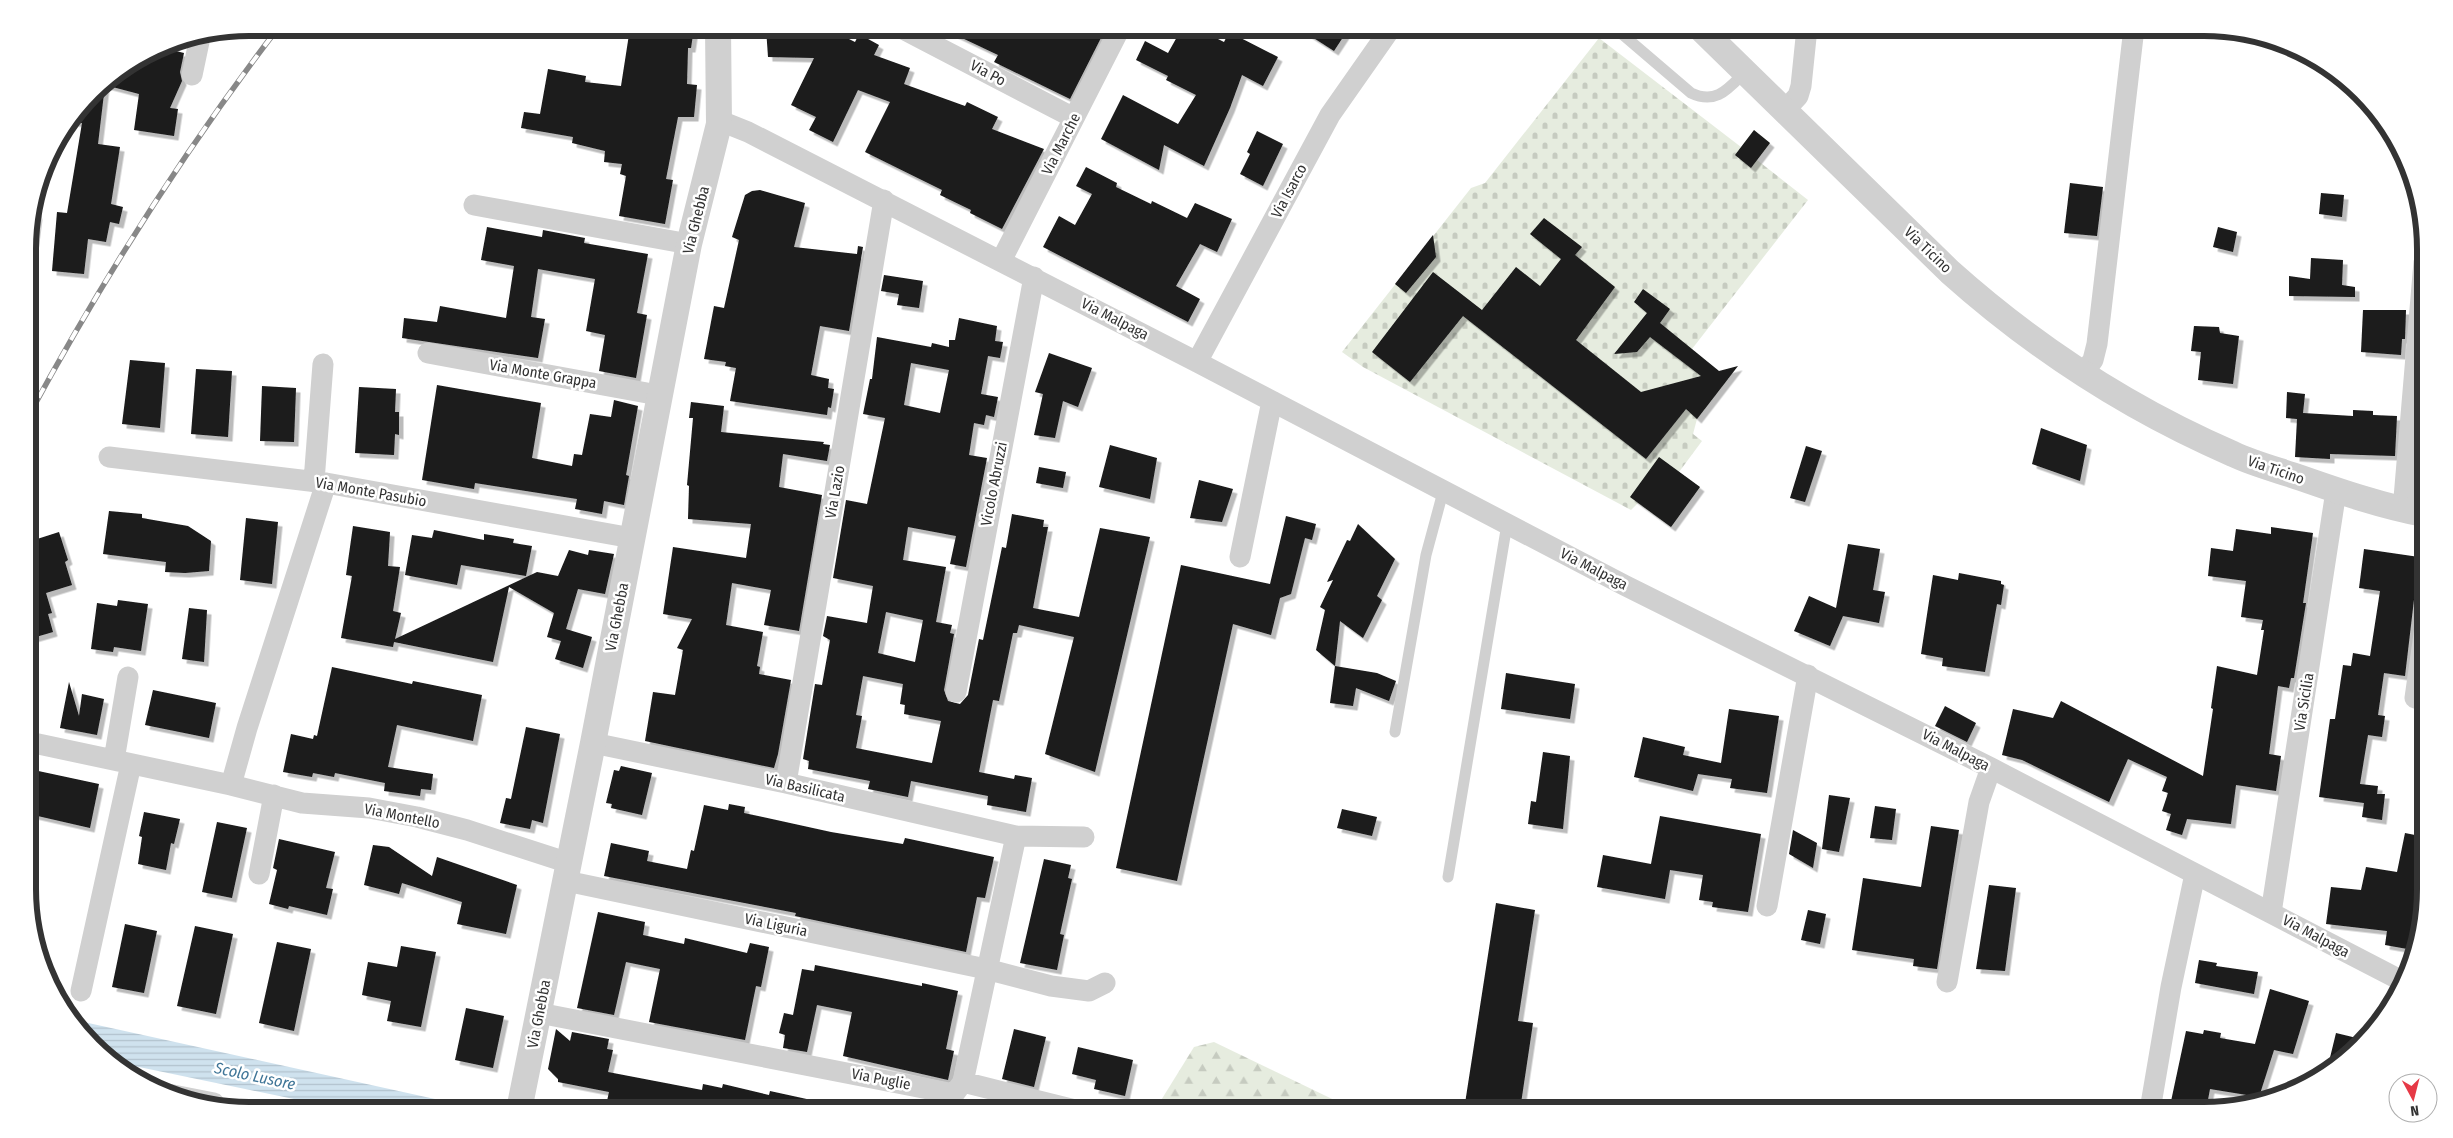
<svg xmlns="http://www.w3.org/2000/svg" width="2453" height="1138" font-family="'Fira Sans Condensed',sans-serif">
	<defs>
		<pattern id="forest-firs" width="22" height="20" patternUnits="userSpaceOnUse" patternTransform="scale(1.25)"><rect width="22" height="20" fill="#e6ecdf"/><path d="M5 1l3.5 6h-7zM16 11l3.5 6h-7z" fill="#c6cbc0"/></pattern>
		<pattern id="cemetery-stones" width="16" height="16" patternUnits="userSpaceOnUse" patternTransform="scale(1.25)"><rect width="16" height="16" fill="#e6ecdf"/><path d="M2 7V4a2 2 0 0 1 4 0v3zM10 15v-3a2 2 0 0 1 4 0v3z" fill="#c6cbc0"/></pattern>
		<pattern id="water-rules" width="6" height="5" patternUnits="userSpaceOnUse" patternTransform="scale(1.25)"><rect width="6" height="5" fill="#cfe2ee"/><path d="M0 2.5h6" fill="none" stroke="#b2c2cd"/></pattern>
		<filter id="shadow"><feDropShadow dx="4.5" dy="4.5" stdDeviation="0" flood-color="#0004"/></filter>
	</defs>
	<rect width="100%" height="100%" fill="#fff"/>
	<path fill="url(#forest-firs)" d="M1214 1042 1355 1110H1155L1194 1047Z"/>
	<path fill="url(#cemetery-stones)" d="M1599 38 1741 147 1754 130 1770 143 1757 160 1808 200 1692 349 1728 379 1697 419 1693 434 1702 441 1679 472 1700 487 1671 527 1638 503 1631 510 1363 367 1342 352 1471 188 1485 183Z"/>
	<path fill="url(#water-rules)" d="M70 1019 485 1110H347L110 1061Z"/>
	<path fill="#1a1a1a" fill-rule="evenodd" filter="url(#shadow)" d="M630 28H694L691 48H688L687 84 697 85 694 117H678L666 179 673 180 665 224 619 216 626 176 620 174 622 164 604 162 605 151 572 143 573 137 521 128 524 112 540 114 548 69 586 76 585 82 621 86Z
		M766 28H827L855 42 859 34 879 45 874 55 910 68 904 84 965 106 967 102 998 117 992 129 1044 149 1002 229 970 213 971 210 940 195 942 190 865 152 890 102 858 90 833 142 809 130 816 117 791 105 814 58 768 57Z
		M941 28H1106L1070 99 994 62 998 55Z
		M1182 28H1196L1224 42 1229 32 1278 57 1263 86 1242 75 1230 108 1204 166 1164 145 1159 170 1101 139 1123 95 1178 124 1196 95 1166 80 1168 76 1136 60 1145 41 1168 53Z
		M1298 28H1349L1334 51Z
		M160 47 184 53 180 72 182 81 170 108 178 109 174 136 134 130 139 94 105 85 98 144 120 147 111 204 123 207 119 224 110 222 106 242 88 239 84 274 52 271 57 212 67 213 82 123 73 122 103 83Z
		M1754 130 1770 143 1751 168 1735 155Z
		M1257 131 1283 144 1263 186 1240 174 1250 154 1247 152Z
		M1086 167 1117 183 1116 187 1151 204 1152 201 1187 218 1195 203 1232 219 1217 252 1200 244 1176 286 1200 299 1188 322 1043 247 1059 216 1075 225 1092 194 1076 186Z
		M2070 183 2103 187 2097 236 2064 233Z
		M760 190 805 203 794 247 857 254 858 246 863 247 849 331 820 326 811 375 829 379 828 388 834 389 831 408 828 407 827 415 730 401 736 368 725 366 726 362 704 359 714 306 724 308 739 240 732 237 745 195 752 191Z
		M2321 193 2344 195 2342 217 2319 214Z
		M1544 218 1582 247 1575 255 1615 287 1576 340 1641 392 1701 376 1650 337 1637 352 1614 354 1647 313 1634 302 1643 289 1670 309 1660 323 1719 371 1738 366 1697 419 1686 409 1646 459 1463 316 1410 382 1372 352 1433 272 1482 310 1516 267 1540 286 1561 259 1530 234Z
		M487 227 542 237 543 230 585 238 584 243 648 254 637 313 647 315 636 378 599 371 605 335 586 331 595 279 538 269 531 317 545 319 538 358 402 338 404 318 437 322 440 306 506 318 514 266 481 260Z
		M2218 227 2237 232 2233 252 2213 247Z
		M1433 235 1436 257 1406 293 1395 284Z
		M2311 258 2343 260 2342 285 2355 287V297L2289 296V276L2310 279Z
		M884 275 923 281 919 308 897 305 899 294 881 291Z
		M2363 310H2406L2405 339H2402L2401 355 2361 352Z
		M959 318 997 326 995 341 1003 342 1000 358 988 356 981 394 998 397 994 417 986 415 984 425 974 423 969 455 987 458 966 567 950 564 956 536 908 527 903 560 946 567 936 622 952 625 950 633 954 634 944 690 948 701 960 704 968 695 979 639 983 640 1002 547 1006 548 1012 514 1044 520 1043 527H1048L1033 608 1079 617 1100 528 1150 537 1095 772 1045 754 1074 637 1019 625 1017 633H1013L999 701 993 700 979 772 1014 779 1015 775 1032 778 1026 812 987 805 988 796 911 781 908 797 868 789 870 781 808 769 809 761 803 759 815 684 822 685 830 640 823 636 827 616 867 623 873 586 833 578 846 500 867 504 885 418 863 414 870 379H872L877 337 931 347 932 343 949 347V340H955ZM911 363 949 370 940 413 904 405ZM886 612 923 620 915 662 878 653ZM863 676 903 684 900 704 905 705 904 714 941 721 932 763 856 748 862 716 856 715Z
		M2194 326 2219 327 2220 333 2239 336 2233 384 2198 380 2201 352 2191 351Z
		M1049 353 1092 368 1078 407 1063 401 1055 438 1034 435 1043 394 1035 392Z
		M130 360 165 363 160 428 122 424Z
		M196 369 232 371 228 437 191 434Z
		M437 385 541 403 532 458 572 466 574 454 582 455 590 414 611 417 614 400 638 406 626 475 629 476 624 505 604 501 602 514 575 509 577 499 475 483 474 489 422 480Z
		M262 386 296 388 294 442 260 441Z
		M359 387 396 389 395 412H399V435L395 434 394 455 355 453Z
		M2287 392 2305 394 2303 413 2353 416V410L2373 411V415L2397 416 2395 456 2330 454V459L2295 457 2297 419 2286 418Z
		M691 402 724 406 721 432 824 442 823 444 830 445 827 461 783 454 779 487 822 495 799 631 764 625 771 590 732 583 726 625 763 632 757 666 760 667 759 674 791 680 778 754 774 768 645 741 653 692 675 695 683 650 677 648 692 619 663 614 673 547 746 558 751 524 688 519 689 486 687 485 693 418H689Z
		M2041 428 2087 445 2080 481 2032 464Z
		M1110 445 1157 458 1150 499 1099 487Z
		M1806 446 1822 451 1805 502 1790 498Z
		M1659 457 1700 487 1671 527 1630 497Z
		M1039 467 1066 472 1063 488 1036 483Z
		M1199 480 1233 489 1222 522 1190 518Z
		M109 511 142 514V518L188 526 211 541 209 571 185 573 165 572 166 562 103 554Z
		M1286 516 1316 524 1312 540 1305 538 1291 594 1280 598 1271 635 1233 624 1177 881 1116 868 1181 565 1270 584Z
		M246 518 278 522 272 584 240 580Z
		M1358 524 1395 559 1377 596 1382 600 1363 638 1340 621 1335 666 1316 650 1325 610 1320 607 1333 580 1327 582 1347 540 1350 541Z
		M353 526 390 532 388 566 400 567 393 611 401 613 395 639 537 572 558 576 569 550 588 555 589 550 614 554 605 594 578 589 566 629 592 637 583 668 555 659 561 641 547 637 554 613 509 587 493 662 394 642 393 647 341 638 352 576 346 575Z
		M2271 527 2313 533 2303 603H2306L2294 678H2291L2289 688 2278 686 2269 754 2281 756 2276 791 2236 785 2231 824 2187 819 2182 835 2166 830 2171 814 2162 811 2168 793 2162 791 2167 777 2128 759 2109 802 2022 760 2002 755 2013 709 2053 718 2061 701 2203 776 2213 709 2211 708 2217 666 2257 675 2264 630H2261L2263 620 2241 617 2246 581 2208 576 2211 548 2233 551 2236 529 2271 534Z
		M434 530 484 540V534L514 539 513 543 532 546 526 576 461 565 457 585 405 575 412 535 432 538Z
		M59 532 68 560 65 562 72 585 46 593 52 613 48 614 53 632 29 639V549L36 546 34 540Z
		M1848 544 1880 549 1873 590 1885 592 1879 623 1843 616 1830 646 1794 631 1809 596 1836 608Z
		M2364 549 2419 557 2405 676 2384 673 2378 715 2385 716 2382 737 2368 735 2360 784 2378 786 2377 794H2385L2382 820 2362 817 2364 803 2319 797 2330 719H2335L2343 665 2351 666 2353 653 2370 656 2380 591 2359 588Z
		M1959 573 2001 581V584L2004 585 2001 605 1997 604 1985 672 1942 666 1943 658 1921 654 1933 575 1958 580Z
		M118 600 148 604 141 651 114 647 113 652 91 649 97 603 117 606Z
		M189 608 207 610 204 662 182 659Z
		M1335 666 1377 673 1396 681 1389 701 1356 688 1353 706 1330 703Z
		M332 667 412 684 413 681 482 695 473 741 397 725 388 767 433 774 431 790 421 789 420 796 384 791 385 783 335 773 334 777 313 773 312 777 283 772 291 734 313 739 314 735 317 736Z
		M1506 673 1575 684 1570 719 1501 709Z
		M69 682 79 716 82 694 104 699 97 735 60 728Z
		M153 690 216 703 209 738 145 725Z
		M1945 706 1976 723 1967 742 1935 726Z
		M1729 709 1779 716 1767 793 1730 788 1732 779 1698 774 1693 791 1634 777 1643 737 1685 747 1683 755 1721 763Z
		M526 727 560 734 543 823 532 820 530 829 500 823 506 798 511 799Z
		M1543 752 1570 756 1563 829 1528 824 1531 801 1536 802Z
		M621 766 652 773 642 815 611 808 612 804 606 803 614 770 619 771Z
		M29 769 99 784 90 828 29 814Z
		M1829 795 1850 798 1839 852 1822 849Z
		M729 804 745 807 744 813 831 832 903 844 905 838 994 857 985 898 977 897 966 952 795 916 796 913 604 876 611 843 649 851 647 861 687 869 691 850 694 851 704 805 728 810Z
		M1875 806 1896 809 1892 840 1870 838Z
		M1342 809 1377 817 1372 836 1337 828Z
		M144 812 180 819 174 844 171 843 166 870 138 864 142 837 139 836Z
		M1660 816 1761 834 1748 912 1712 907 1713 902 1699 900 1703 875 1670 870 1665 899 1597 887 1603 855 1651 864Z
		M217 822 247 828 232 898 202 892Z
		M1931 826 1959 830 1937 969 1913 966 1914 959 1852 950 1863 878 1921 887Z
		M1793 830 1817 843 1813 868 1789 854Z
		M2405 833 2425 837 2426 889 2413 950 2385 945 2387 931 2326 924 2331 887 2361 890 2366 867 2397 872Z
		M279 839 335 852 326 888 333 889 327 915 289 906 288 909 269 904 277 870 273 868Z
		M373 845 389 847 432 876 437 857 517 885 506 934 457 924 462 902 402 883 399 894 364 885Z
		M1044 859 1071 865 1068 878 1072 879 1060 934 1064 935 1057 970 1020 963Z
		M1989 885 2016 888 2005 971 1976 969Z
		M1496 903 1535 910 1518 1021 1533 1023 1520 1110H1464Z
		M1808 910 1826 914 1820 944 1801 940Z
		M598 912 645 922 643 935 684 944 685 938 747 953 750 943 769 947 761 987 756 986 745 1040 649 1022 660 969 626 962 614 1015 577 1008Z
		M125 924 157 931 144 993 112 987Z
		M195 926 233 934 216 1014 177 1006Z
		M277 942 311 949 294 1031 259 1023Z
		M401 946 436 952 421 1027 387 1021 391 1001 362 995 368 962 397 967Z
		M2199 960 2217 963 2216 966 2258 972 2254 994 2195 983Z
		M815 965 922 986V983L958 991 946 1049 954 1051 948 1080 843 1056 852 1012 817 1005 807 1052 783 1048 785 1035 779 1033 784 1013 793 1015 802 969 814 971Z
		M2270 989 2309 1001 2293 1054 2274 1050 2259 1097 2210 1089 2206 1110 2170 1106 2186 1031 2203 1034 2204 1030 2221 1033 2220 1038 2255 1044Z
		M466 1008 504 1016 493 1068 455 1060Z
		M556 1029 570 1041 572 1032 609 1039 607 1049 613 1050 608 1072 702 1090 703 1084 722 1088 723 1084 769 1095 770 1091 825 1103 824 1110H699L673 1105 672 1110H605L609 1092 558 1082V1079L548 1069Z
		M1014 1029 1046 1037 1034 1087 1002 1079Z
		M2336 1033 2365 1040 2326 1074Z
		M1078 1047 1133 1060 1125 1096 1094 1089 1096 1080 1072 1074Z"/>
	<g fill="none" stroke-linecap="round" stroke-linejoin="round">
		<path stroke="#d0d0d0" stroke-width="11" d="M1615 28 1691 93C1716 105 1728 89 1745 72
			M1395 732 1426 555 1443 492
			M1448 877 1507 524"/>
		<path stroke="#d0d0d0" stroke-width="21" d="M901 28 1074 118
			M192 75 200 37
			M1785 110 1798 96 1801 86 1807 28
			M719 124H728L748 132 1197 362 1624 585 1991 768 2404 982
			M474 205 689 244
			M28 251 32 220
			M1001 261 1120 28
			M428 353 658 395
			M1197 362 1330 115 1391 28
			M2083 374 2093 360 2097 344 2134 28
			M109 457 326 483 632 538
			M314 481 323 364
			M2403 510 2424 262
			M1240 557 1272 401
			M956 692 1034 277
			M2415 698 2425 627
			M29 742 231 785 302 803 369 808 417 817 467 830 569 863
			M593 743 786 783 1016 836
			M114 760 128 677
			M786 783 884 200
			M231 785 247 728 326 483
			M259 874 274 795
			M566 881 986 969 1051 986 1089 991 1105 983
			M1767 906 1808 675
			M2271 913 2336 491
			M1947 982 1979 802 1991 768
			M81 991 131 764
			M539 1013 954 1094 963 1082 1016 836 1084 837
			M963 1082 1075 1110
			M163 1093 214 1103
			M2150 1110 2171 987 2195 874"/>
		<path stroke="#d0d0d0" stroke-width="26" d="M1700 28 1950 272C2034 347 2129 409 2233 454 2254 464 2278 470 2301 478 2341 492 2382 506 2424 514
			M519 1110 593 743 689 244 719 124 718 28"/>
		<g stroke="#888" stroke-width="5.5">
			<path id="rail" d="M28 417C102 280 184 151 278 28"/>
		</g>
		<use href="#rail" stroke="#fff" stroke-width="4" stroke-dasharray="11" stroke-linecap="butt"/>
	</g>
	<g text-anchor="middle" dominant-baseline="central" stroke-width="5" stroke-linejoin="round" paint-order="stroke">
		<g font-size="15" fill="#333" stroke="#fff">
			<text transform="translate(988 73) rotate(28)">Via Po</text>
			<text transform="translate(1061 144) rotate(-63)">Via Marche</text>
			<text transform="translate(1289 191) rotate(-62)">Via Isarco</text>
			<text transform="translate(696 220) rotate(-76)">Via Ghebba</text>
			<text transform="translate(1928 250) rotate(44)">Via Ticino</text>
			<text transform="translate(1115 319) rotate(27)">Via Malpaga</text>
			<text transform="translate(543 374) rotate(10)">Via Monte Grappa</text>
			<text transform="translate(2276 470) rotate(19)">Via Ticino</text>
			<text transform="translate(994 484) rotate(-79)">Vicolo Abruzzi</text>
			<text transform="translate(371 492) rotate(10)">Via Monte Pasubio</text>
			<text transform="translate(835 492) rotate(-80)">Via Lazio</text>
			<text transform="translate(1594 569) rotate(27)">Via Malpaga</text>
			<text transform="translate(617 617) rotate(-79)">Via Ghebba</text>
			<text transform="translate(2304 702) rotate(-81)">Via Sicilia</text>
			<text transform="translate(1956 750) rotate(27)">Via Malpaga</text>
			<text transform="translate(805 788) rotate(13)">Via Basilicata</text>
			<text transform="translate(402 816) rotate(11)">Via Montello</text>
			<text transform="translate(776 925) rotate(12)">Via Liguria</text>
			<text transform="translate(2316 936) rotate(28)">Via Malpaga</text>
			<text transform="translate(539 1014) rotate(-79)">Via Ghebba</text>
			<text transform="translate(881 1079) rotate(11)">Via Puglie</text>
		</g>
		<g font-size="16" font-style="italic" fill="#3f7597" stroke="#fff">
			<text transform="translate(255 1076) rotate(12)">Scolo Lusore</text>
		</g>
	</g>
	<path d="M0 0H2453V1138H0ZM249 36H2204A213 213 0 0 1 2417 249V889A213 213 0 0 1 2204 1102H249A213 213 0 0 1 36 889V249A213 213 0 0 1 249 36Z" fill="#fff" fill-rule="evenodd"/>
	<path fill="none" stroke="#333" stroke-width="6" d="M249 36H2204A213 213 0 0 1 2417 249V889A213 213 0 0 1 2204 1102H249A213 213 0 0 1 36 889V249A213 213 0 0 1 249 36Z"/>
	<g transform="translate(2413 1098) rotate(173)"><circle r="24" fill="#ffffff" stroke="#adadad"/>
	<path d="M0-4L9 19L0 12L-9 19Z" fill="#e63946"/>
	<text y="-8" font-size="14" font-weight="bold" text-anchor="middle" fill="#333333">N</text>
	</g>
</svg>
